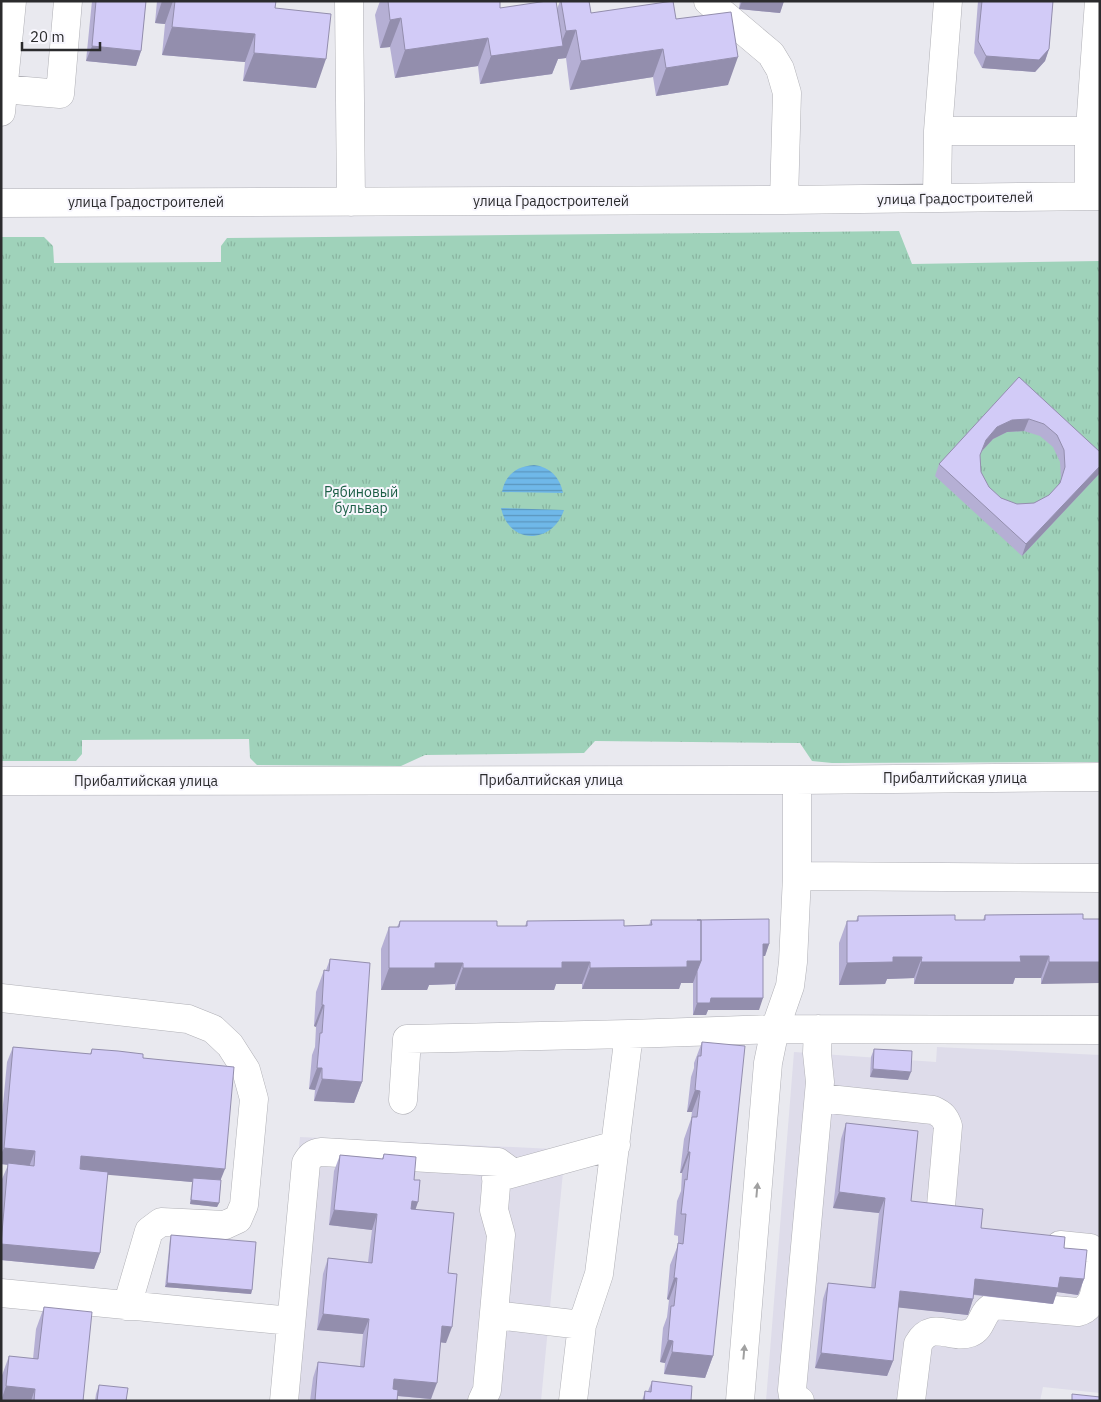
<svg xmlns="http://www.w3.org/2000/svg" width="1101" height="1402" font-family="'IBM Plex Sans',sans-serif">
	<defs>
		<pattern id="park-tufts" width="24" height="20" patternUnits="userSpaceOnUse" patternTransform="scale(1.25)"><rect width="24" height="20" fill="#9fd2ba"/><path d="M3 7l-1-3M5 7V3M7 7l1-3M15 17l-1-3M17 17v-4M19 17l1-3" fill="none" stroke="#89b4a0"/></pattern>
		<pattern id="water-rules" width="6" height="5" patternUnits="userSpaceOnUse" patternTransform="scale(1.25)"><rect width="6" height="5" fill="#6fb8e9"/><path d="M0 2.5h6" fill="none" stroke="#5b96bd"/></pattern>
	</defs>
	<rect width="100%" height="100%" fill="#e9e9ef"/>
	<path fill="#dedcea" d="M937 1047 1100 1055V1393L1043 1387 1040 1401H766L794 1052 936 1062Z
		M300 1137 553 1149 563 1172 541 1401H272Z"/>
	<path fill="url(#park-tufts)" d="M899 231 912 264 1100 261V762L832 763 812 761 800 743 595 741 584 753 425 755 401 766 257 765 250 758 249 739 82 740V754L76 761H1V237H44L53 246 54 263 221 262V246L227 238Z"/>
	<path fill="url(#water-rules)" d="M534 465C550 467 560 477 563 493L502 492C505 475 517 466 534 465Z
		M501 508 564 510C552 545 509 545 501 508Z"/>
	<g fill="none" stroke-linecap="round" stroke-linejoin="round">
		<g stroke="#b0b0b6" stroke-width="29">
			<path id="minor" d="M349 1 351 202
				M708 1 771 54 780 69 787 93 784 200
				M3 89 60 94 68 1
				M1 112 12 1
				M938 131H1090
				M1089 196V143L1099 1
				M937 198 938 131 948 1
				M1 203 784 200 1100 196
				M1 781 797 780 1100 777
				M797 876 1100 878
				M1 998 188 1019 213 1029 230 1045 246 1070 254 1099 244 1205 238 1219 225 1225 161 1222 149 1231 127 1306
				M819 1098 933 1110C942 1114 945 1117 948 1126L941 1206
				M403 1100 407 1039 629 1034 775 1029 1100 1030
				M496 1178 616 1145
				M1 1293 291 1321
				M495 1315 582 1325
				M284 1401 306 1163C310 1156 313 1153 322 1152L498 1162 513 1173
				M482 1401 487 1390 501 1235 494 1210 498 1162
				M573 1401 582 1325 599 1274 629 1034
				M740 1401 768 1063 775 1029 790 986 793 962 797 876V780
				M800 1401 793 1396 792 1390 820 1082 817 1053 818 1029
				M911 1401 918 1344C932 1319 951 1340 970 1333 984 1328 980 1311 996 1305L1078 1312C1100 1307 1096 1274 1097 1256L1090 1248 1060 1245"/>
		</g>
		<use href="#minor" stroke="#fff" stroke-width="28"/>
	</g>
	<path fill="#b5afd4" fill-rule="evenodd" d="M92 1H146L141 51 136 66 86 61Z
		M157 1H276L275 8 316 88 243 81 245 62 162 55 165 24 155 23Z
		M380 1H415L500 8 557 9 560 1H589L591 13 676 19 728 85 656 96 653 77 570 90 566 58 558 59 552 74 480 84 478 66 395 78 390 47 380 48 375 15Z
		M740 1H784L780 13 739 9Z
		M978 1H1053L1049 49 1045 61 1035 72 982 68 974 53Z
		M1019 377 1100 452V473L1022 556 935 476 939 464ZM1024 431 1040 436 1053 447 1060 462 1061 479 1060 483 1049 495 1034 503 1017 504 1001 498 989 487 981 472 980 455 982 451 993 439 1007 432Z
		M1083 914 1041 984V978H1015L1013 984H914V978L887 979 885 984 839 985V943L847 921H856L858 916 955 920H983L985 915Z
		M651 920 769 944 765 956H763L759 1010H708L706 1015H693V983H681L679 989H582V984H556L554 990H455V984L429 985 427 990H381V949L389 927H397L400 921 497 926H525L527 921 624 926 649 925Z
		M330 959 362 1082 354 1103 314 1101 315 1090 309 1089 312 1055 315 1047 316 1027 314 1026 316 992 324 970H326Z
		M702 1042 713 1356 705 1378 664 1374 665 1363 660 1362 663 1328 667 1317 669 1300 667 1299 670 1265 678 1245V1236L674 1235 677 1201 681 1191 682 1173H680L684 1139 691 1119 692 1112H687L691 1077 694 1068V1063Z
		M13 1047 90 1054 92 1049 143 1058 221 1180 219 1203 217 1207 190 1204 192 1182 107 1174 100 1253 94 1269 1 1260V1191L2 1179 8 1165 1 1164V1126L7 1062Z
		M874 1049 908 1080 870 1077 871 1057Z
		M846 1123 911 1201 981 1228 1064 1248 1084 1279 1078 1295 1057 1292 1053 1304 974 1295 973 1299 968 1315 898 1307 893 1361 887 1376 815 1368 823 1299 828 1283 871 1288 879 1213 833 1208 841 1139Z
		M384 1154 414 1180 415 1209 448 1273 446 1343 441 1342 431 1399 397 1396V1401H310L313 1378 318 1362 360 1366 363 1334 317 1330 323 1274 328 1258 368 1262 372 1230 329 1225 334 1171 340 1155 382 1159Z
		M171 1235 252 1290 251 1294 165 1287 170 1239Z
		M44 1307 83 1401H1V1378L9 1356 33 1359 36 1329Z
		M652 1381 691 1401H642L645 1391H648Z
		M99 1385 126 1401H95L96 1394Z"/>
	<path fill="#938ead" d="M162 1H173L165 24 155 23Z
		M742 1H784L780 13 739 9Z
		M401 18 390 47 380 48 390 20Z
		M172 27 255 34 245 62 162 55Z
		M576 30 566 58 558 59 552 74 480 84 491 56 560 46 566 31Z
		M488 38 478 66 395 78 405 50Z
		M92 46 141 51 136 66 86 61Z
		M663 49 653 77 570 90 581 61Z
		M1049 49 1045 61 1035 72 982 68 986 56Z
		M254 53 326 59 316 88 243 81Z
		M738 57 728 85 656 96 666 68Z
		M1029 419 1024 431 1007 432 993 439 981 452 986 440 997 427 1012 420Z
		M1100 466V473L1022 556 1026 544Z
		M763 944H769L765 956H759Z
		M1020 956H1049L1041 978H1015L1013 984H914L921 962Z
		M893 957H922L914 978 887 979 885 984 839 985 847 963Z
		M687 961H701L693 983H681L679 989H582L590 968Z
		M562 962H590L582 984H556L554 990H455L463 968Z
		M1049 962H1100V983L1041 984Z
		M435 963H463L455 984 429 985 427 990H381L389 968Z
		M711 998H763L759 1010H708L706 1015H693L697 1003Z
		M322 1005H324L316 1027 314 1026Z
		M317 1068H322L315 1090 309 1089Z
		M873 1069 911 1072 908 1080 870 1077Z
		M322 1079 362 1082 354 1103 314 1101Z
		M695 1090 700 1091 692 1112H687Z
		M4 1148 35 1151 29 1167 1 1164V1154Z
		M688 1152H690L682 1173H680Z
		M81 1156 225 1169 219 1184 193 1178 192 1182 75 1172Z
		M839 1192 885 1198 879 1213 833 1208Z
		M191 1200 219 1203 217 1207 190 1204Z
		M412 1201 418 1202 413 1217H406Z
		M334 1210 377 1214 372 1230 329 1225Z
		M1 1244 100 1253 94 1269 1 1260Z
		M1060 1277 1084 1279 1078 1295 1057 1292 1053 1304 970 1294 975 1279Z
		M674 1278H677L669 1300 667 1299Z
		M167 1283 252 1290 251 1294 165 1287Z
		M900 1291 973 1299 968 1315 894 1307Z
		M323 1314 369 1319 363 1334 317 1330Z
		M442 1326 452 1327 446 1343 437 1342Z
		M668 1340 673 1341 665 1363 660 1362Z
		M672 1352 713 1356 705 1378 664 1374Z
		M821 1353 893 1361 887 1376 815 1368Z
		M394 1379 437 1383 431 1399 388 1395Z
		M6 1386 35 1389 31 1401H1Z"/>
	<path fill="#d2cbf7" stroke="#938ead" fill-rule="evenodd" d="M96 1H146L141 51 92 46Z
		M175 1H276L275 8 331 14 326 59 254 53 255 34 172 27Z
		M388 1H500V8L547 1H556L563 46 491 56 488 38 405 50 401 18 390 20Z
		M561 1H589L591 13 673 1 676 19 731 12 738 57 666 68 663 49 581 61 576 30 566 31Z
		M982 1H1053L1049 49 1039 60 986 56 978 41Z
		M1019 377 1100 452V466L1026 544 939 464ZM1029 419 1044 424 1057 435 1064 450 1065 467 1060 483 1049 495 1034 503 1017 504 1001 498 989 487 981 472 980 455 986 440 997 427 1012 420Z
		M1083 914V919H1100V962H1049V956H1020L1021 962H921L922 957H893V962L847 963V921H858V916L955 915V920H985V915Z
		M769 919V944H763V998H711L710 1003H697V971L701 961V920H697Z
		M624 920V926L652 925 651 920H701V961H687V967L590 968V962H562V968H463V963H435V968H389V927H399L400 921H497V926H527V921Z
		M330 959 370 963 362 1082 322 1079V1068H317L320 1033H322L324 1005H322L324 970 329 971Z
		M702 1042 745 1046 713 1356 672 1352 673 1341 668 1340 671 1306H674L677 1278H674L678 1243 683 1244 686 1214H681L685 1179 687 1180 690 1152H688L692 1117H697L700 1091 695 1090 698 1056H701Z
		M13 1047 91 1054 92 1049 118 1051 143 1054V1058L234 1067 225 1169 81 1156 80 1169 108 1172 100 1253 1 1244 8 1163 34 1166 35 1151 4 1148Z
		M874 1049 912 1051 911 1072 873 1069Z
		M846 1123 918 1131 911 1201 983 1209 981 1228 1065 1237 1064 1248 1087 1250 1084 1279 1060 1277 1058 1288 975 1279 973 1299 900 1291 893 1361 821 1353 828 1283 875 1288 885 1198 839 1192Z
		M384 1154 416 1157 414 1180H420L418 1202 412 1201 411 1209 454 1213 448 1273 457 1274 452 1327 442 1326 437 1383 394 1379 393 1389 398 1390 397 1401H315L318 1362 364 1367 369 1319 323 1314 328 1258 372 1263 377 1214 334 1210 340 1155 383 1159Z
		M193 1178 221 1180 219 1203 191 1200Z
		M171 1235 256 1242 252 1290 167 1283Z
		M44 1307 92 1312 83 1401H34L35 1389 6 1386 9 1356 38 1359Z
		M652 1381 692 1386 691 1401H644L645 1391 651 1392Z
		M99 1385 128 1388 126 1401H97Z
		M1072 1394 1100 1397V1401H1072Z"/>
	<defs><path id="oneway-solid" d="M-6-.8H1V-3.2L6.5 0L1 3.2V.8H-6Z" transform="scale(1.25)"/></defs>
	<g fill="#a0a0a0">
		<use href="#oneway-solid" transform="translate(757 1190) rotate(-85)"/>
		<use href="#oneway-solid" transform="translate(744 1352) rotate(-85)"/>
	</g>
	<g text-anchor="middle" dominant-baseline="central" stroke-width="4" stroke-linejoin="round" paint-order="stroke">
		<g font-size="14" fill="#2b2b2d" stroke="#f7f6fd">
			<text transform="translate(955 198) rotate(-1)">улица Градостроителей</text>
			<text x="551" y="201">улица Градостроителей</text>
			<text x="146" y="202">улица Градостроителей</text>
			<text x="955" y="778">Прибалтийская улица</text>
			<text x="551" y="780">Прибалтийская улица</text>
			<text x="146" y="781">Прибалтийская улица</text>
		</g>
		<g font-size="14" fill="#1c5f46" stroke="#f7f6fd">
			<text x="361" y="492">Рябиновый<tspan x="361" dy="16">бульвар</tspan></text>
		</g>
	</g>
	<rect width="1101" height="1402" fill="none" stroke="#2b2b2d" stroke-width="5"/>
	<path d="M22 42v8h78v-8" fill="none" stroke="#2b2b2d" stroke-width="2.5"/>
	<text x="30" y="42" font-size="15" fill="#2b2b2d" stroke="#f7f6fd" stroke-width="4" paint-order="stroke">20 m</text>
</svg>
